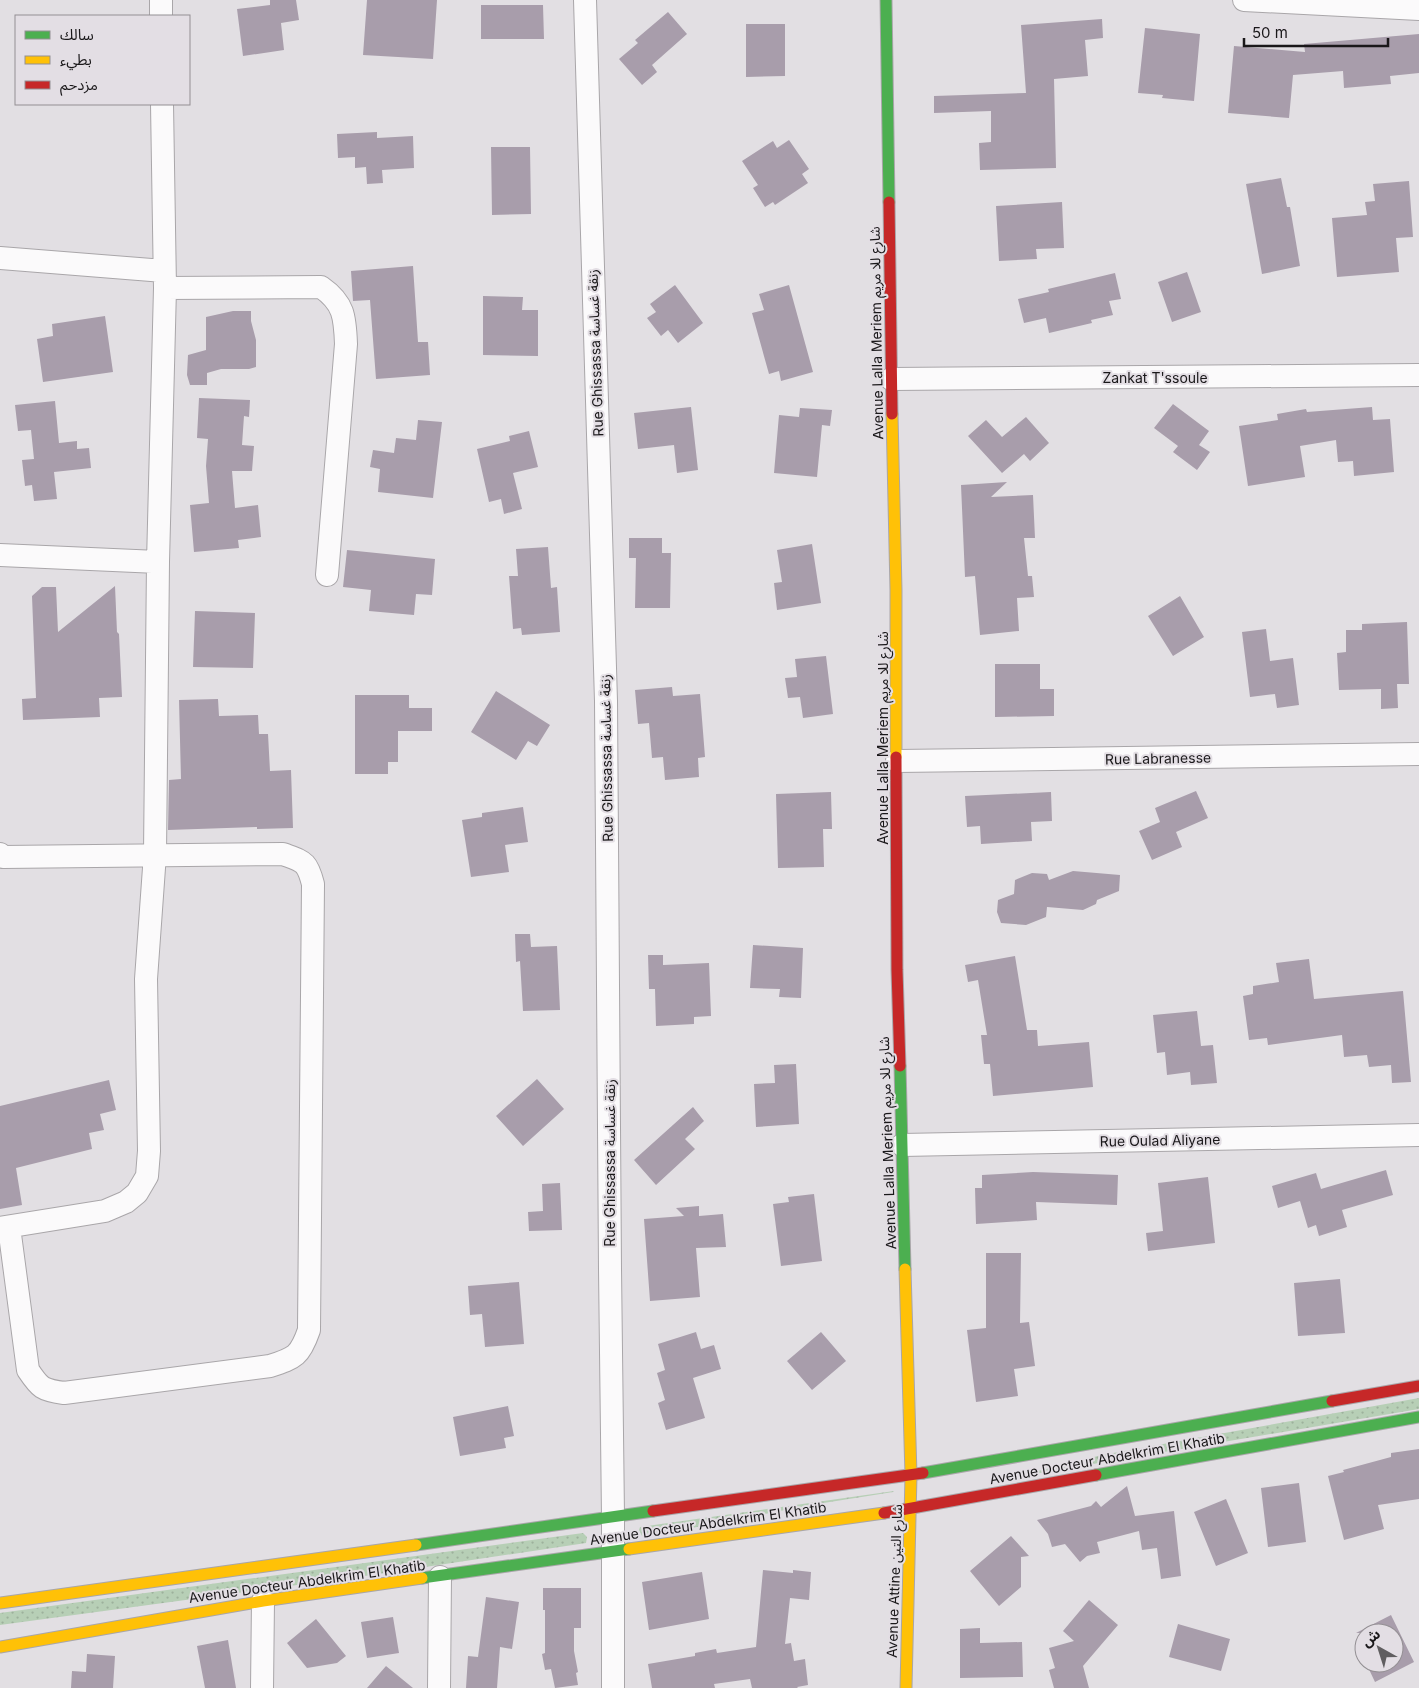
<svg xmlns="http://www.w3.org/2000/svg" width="1419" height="1688" font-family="Inter,'Noto Sans Arabic',sans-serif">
	<defs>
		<pattern id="grass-dots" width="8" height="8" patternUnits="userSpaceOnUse" patternTransform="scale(1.25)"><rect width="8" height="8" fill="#b7cfb6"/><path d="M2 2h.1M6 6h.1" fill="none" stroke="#9db19c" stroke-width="1.8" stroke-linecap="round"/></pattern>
	</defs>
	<rect width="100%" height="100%" fill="#e2dfe3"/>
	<path fill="url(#grass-dots)" d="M1419 1398V1409L1010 1478 1102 1455Z
		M894 1491 893 1492 811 1505 645 1537 642 1536 639 1530 640 1527Z
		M583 1533 587 1537 586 1543 372 1575 0 1625V1613Z"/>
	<path fill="#a89dab" d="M270 0H296L299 20 281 23 284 50 243 56 237 9 270 5Z
		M367 0H437L433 59 363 55Z
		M481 5H543L544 39H481Z
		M668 12 687 34 652 65 657 72 642 85 619 59 638 43 635 40Z
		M1102 19 1103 38 1085 40 1088 76 1054 79 1056 168 980 170 979 143 991 142V111L934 113V96L1026 93 1021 25Z
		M746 24H785V76L746 77Z
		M1145 28 1200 34 1194 101 1162 98 1163 95 1138 93Z
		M1419 34V73L1390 76 1391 84 1344 88 1343 71 1293 75 1289 118 1228 113 1234 46 1305 52 1304 44Z
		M377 132V138L413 136 414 168 382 170 383 183 367 184 366 167 355 168V157L338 158 337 134Z
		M789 140 809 169 802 174 808 183 775 205 773 202 765 207 753 188 758 185 742 161 773 141 777 148Z
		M491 147H530L531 214 492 215Z
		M1281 178 1287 207H1290L1300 266 1262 274 1246 184Z
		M1409 181 1413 237 1396 238 1399 272 1337 277 1332 218 1367 215 1365 202 1375 201 1373 184Z
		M1062 202 1064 248 1036 249 1037 259 999 261 996 206Z
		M413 266 418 342H428L430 375 376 379 370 300 353 301 351 271Z
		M1187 272 1201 312 1172 322 1158 282Z
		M1115 273 1121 299 1109 301 1113 315 1091 320 1092 323 1049 333 1046 318 1024 323 1018 299 1049 292 1048 289Z
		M675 285 703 323 678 343 668 330 661 336 647 318 656 312 650 304Z
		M789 285 813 372 781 381 779 371 769 374 752 313 764 310 759 294Z
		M483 296 523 297 522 310H538V356L483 355Z
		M233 311H251V321L256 340V367L249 369H221L207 373V385H190L187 375 188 355 206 350V317Z
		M105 316 113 372 43 382 37 339 53 336 52 324Z
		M199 398 250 400 249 417 244 416 242 445 254 446 252 471H232L235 508 258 505 261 537 238 540 239 548 194 552 190 505 209 503 206 466 208 439 197 438Z
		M55 401 59 443 77 441V449L89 448 91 468 54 472 57 499 34 501 32 485 25 486 22 460 34 459 31 430 18 431 15 405Z
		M1173 404 1209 431 1199 445 1210 452 1197 470 1173 452 1178 446 1154 428Z
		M691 407 698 470 677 473 674 445 638 449 634 413Z
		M1372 407 1373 420 1390 419 1394 472 1354 476 1353 461 1338 462 1336 440 1300 446 1305 477 1248 486 1239 426 1278 420 1277 414 1306 409 1307 412Z
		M800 408 832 410 830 426 822 425 817 477 774 473 779 415 799 417Z
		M1026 417 1049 443 1030 461 1024 454 1002 473 968 436 986 420 1002 437Z
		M418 420 442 422 433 498 378 492 380 469 370 467 373 450 394 453 396 438 416 440Z
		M529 431 538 467 513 473 522 509 504 514 501 499 489 502 477 449 510 441 509 436Z
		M1007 482 991 497 1033 495 1035 538H1024L1028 576H1032L1034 597 1017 598 1019 631 980 635 975 576 965 577 961 485Z
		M629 538H662V553H671L670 608H635L636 558H629Z
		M812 544 821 603 777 610 774 583 782 582 777 550Z
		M548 547 551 588 557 587 560 632 522 635 521 628 513 629 510 589 509 576H518L516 549Z
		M347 550 435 559 432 595 416 594 414 615 369 611 371 590 343 587Z
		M115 586 117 632 119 634 122 697 99 698 100 717 23 720 22 699 36 698 32 596 42 587H56L58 632Z
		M1180 596 1204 637 1173 656 1148 616Z
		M195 611 255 613 253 668 193 667Z
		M1407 622 1409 684H1397L1398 708 1381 709V689L1339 690 1337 653 1346 652V630H1362V624Z
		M1266 629 1270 661 1293 658 1299 705 1277 708 1275 694 1250 697 1242 632Z
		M826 656 833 714 803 718 800 697 788 698 785 678 797 677 795 659Z
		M995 664H1040V689H1054V716L995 717Z
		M672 687 673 696 700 694 705 757 698 758 699 777 665 780 663 757 652 758 649 723 638 724 635 690Z
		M496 691 550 725 537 746 528 741 516 760 471 732Z
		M355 695H409V708H432V731H398V762H388V774H355Z
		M218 699 219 716 258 715 259 734H268L270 771 291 770 293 828 257 829V827L168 830 169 780 181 779 179 700Z
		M1196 791 1208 818 1176 832 1182 847 1152 860 1139 831 1160 822 1155 808Z
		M831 792 832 829H823L824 867 778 868 776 794Z
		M1051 792 1052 821 1031 822 1032 841 981 844 980 826 967 827 965 796Z
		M523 807 528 842 505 845 509 872 471 877 462 820 482 817V813Z
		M1073 871 1120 875 1119 891 1097 900 1096 904 1083 910 1047 907 1046 917 1026 925 1001 923 997 912 998 900 1014 894 1015 880 1032 873 1047 874 1049 880Z
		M515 934H530L531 947 557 946 560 1010 523 1011 520 961 516 962Z
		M753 945 803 948 801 998 779 997 780 989 750 988Z
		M648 955H663V965L709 963 711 1016 694 1017V1024L656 1026 655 989H649Z
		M1015 956 1027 1030H1037L1038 1046 1089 1042 1093 1087 993 1096 990 1064H984L981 1035H987L978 980 968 982 965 965Z
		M1309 959 1314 999 1403 991 1411 1082 1392 1083 1391 1065 1369 1067 1367 1055 1344 1057 1342 1035 1268 1045 1267 1038 1249 1040 1243 996 1253 994V986L1279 982 1276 963Z
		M1197 1011 1201 1046 1213 1045 1217 1083 1191 1085 1190 1072 1167 1075 1165 1052 1157 1053 1153 1015Z
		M796 1064 799 1124 756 1127 754 1084 775 1083 774 1065Z
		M537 1079 564 1109 523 1146 496 1116Z
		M109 1080 116 1110 100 1114 104 1130 89 1133 92 1149 16 1168 22 1205 0 1209V1106Z
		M693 1107 704 1121 685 1139 695 1149 656 1185 634 1160Z
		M1386 1170 1393 1195 1342 1210 1347 1227 1319 1236 1316 1225 1308 1228 1300 1201 1278 1208 1272 1186 1316 1173 1321 1189Z
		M1033 1172 1118 1175 1117 1205 1036 1202 1037 1220 976 1224 975 1188H982V1175Z
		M1208 1177 1215 1243 1148 1251 1146 1233 1163 1231 1158 1183Z
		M560 1183 562 1230 529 1231 528 1212 543 1211 542 1184Z
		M814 1194 822 1261 781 1266 773 1204 789 1202 788 1197Z
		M699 1206V1216L723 1214 726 1247 696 1248 700 1297 650 1301 644 1219 684 1216 676 1208Z
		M986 1253H1021L1020 1323 1029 1322 1035 1366 1014 1369 1018 1396 976 1402 967 1330 986 1328Z
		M1340 1279 1345 1333 1298 1336 1294 1283Z
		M519 1282 524 1344 485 1347 482 1314 470 1315 468 1286Z
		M696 1332 701 1349 714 1345 721 1369 693 1378 705 1418 666 1430 658 1403 665 1400 657 1373 665 1370 658 1344Z
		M821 1332 846 1361 812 1390 787 1361Z
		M508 1406 514 1436 504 1438 506 1448 460 1456 453 1417Z
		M1419 1449V1499L1378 1505 1384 1529 1344 1540 1328 1476 1344 1472 1343 1470 1391 1457V1453Z
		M1299 1483 1306 1542 1268 1547 1261 1488Z
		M1127 1486 1135 1516 1174 1511 1181 1576 1161 1579 1157 1548 1142 1550 1139 1531 1097 1542 1100 1553 1087 1556 1080 1562 1065 1544 1052 1547 1048 1534 1037 1520 1091 1506 1096 1501 1101 1507Z
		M1226 1499 1248 1553 1216 1566 1194 1512Z
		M1011 1536 1029 1556 1021 1557V1587L999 1606 970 1571Z
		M763 1570 793 1573V1570L811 1572 809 1600 790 1598 785 1644 791 1643 794 1661 805 1659 808 1685 797 1687 798 1688H752L750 1679 714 1684 715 1688H652L648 1664 695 1656V1653L716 1649 717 1653 756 1647Z
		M702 1572 709 1619 649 1630 642 1582Z
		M543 1588H581V1628H574V1651L578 1672 576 1673 578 1685 555 1688 551 1669 545 1670 542 1654 545 1653V1610H543Z
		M486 1597 519 1602 512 1649 500 1647 497 1688H466L468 1656 478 1657Z
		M1089 1600 1118 1625 1083 1666 1089 1688H1054L1049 1670 1055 1668 1049 1648 1074 1641 1063 1631Z
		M1391 1615 1414 1662 1375 1682 1366 1663H1394V1633H1356Z
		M393 1617 399 1653 367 1658 361 1622Z
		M316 1619 346 1656 337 1663 307 1668 287 1643Z
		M1178 1624 1230 1639 1221 1671 1169 1657Z
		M980 1628V1643L1022 1642 1023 1677 960 1678V1629Z
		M228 1640 236 1688H205L197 1646Z
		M87 1654 115 1656 113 1688H71L72 1671 86 1672Z
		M386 1666 413 1688H367Z"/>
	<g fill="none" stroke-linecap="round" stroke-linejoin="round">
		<g stroke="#a9a6a9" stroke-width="24">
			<path id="street" d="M161 0V16
				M585 0 606 701 610 1269 613 1516V1688
				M1244 0 1419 9
				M0 258 164 271
				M165 288 321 287C344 303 345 317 346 344L327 575
				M891 379 1419 375
				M0 555 158 562
				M897 761 1419 754
				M0 854 3 857 283 854C304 862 307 861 313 884L309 1330C300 1356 295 1358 270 1366L64 1393C42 1390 40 1388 28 1370L9 1227
				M902 1145 1419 1135
				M0 1228 105 1211 126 1202 137 1193 147 1176 149 1151 146 979 155 854 158 562 165 288 162 104
				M262 1688 263 1601
				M439 1688 440 1577"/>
		</g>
		<g stroke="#a9a6a9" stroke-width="13">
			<path id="fast" d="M886 0 889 202
				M900 1066 905 1269
				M923 1473 1332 1401
				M1096 1475 1419 1417
				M416 1545 653 1511
				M422 1578 629 1549"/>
		</g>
		<g stroke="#a9a6a9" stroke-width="13">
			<path id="slow" d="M892 414 896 590V757
				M905 1269 911 1475 906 1688
				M629 1549 884 1513
				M0 1603 416 1545
				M0 1647 263 1601 422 1578"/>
		</g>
		<g stroke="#a9a6a9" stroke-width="13">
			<path id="jam" d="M889 202 892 414
				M896 757 897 970 900 1066
				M1332 1401 1419 1386
				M653 1511 923 1473
				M884 1513 1096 1475"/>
		</g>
		<use href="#street" stroke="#fbfafb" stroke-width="22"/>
		<use href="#fast" stroke="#4caf50" stroke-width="11"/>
		<use href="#slow" stroke="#ffc107" stroke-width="11"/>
		<use href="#jam" stroke="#c62828" stroke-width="11"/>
	</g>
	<g text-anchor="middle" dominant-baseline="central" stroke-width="4" stroke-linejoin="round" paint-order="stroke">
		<g font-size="14" fill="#1a181a" stroke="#e3dee4">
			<text transform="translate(876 333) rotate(-91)">Avenue Lalla Meriem شارع للا مريم</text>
			<text transform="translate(595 353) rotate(-92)">Rue Ghissassa زنقة غساسة</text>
			<text x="1155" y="377">Zankat T'ssoule</text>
			<text transform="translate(882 738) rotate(-90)">Avenue Lalla Meriem شارع للا مريم</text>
			<text transform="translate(606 758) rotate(-91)">Rue Ghissassa زنقة غساسة</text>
			<text transform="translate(1158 758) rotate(-1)">Rue Labranesse</text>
			<text transform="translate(1160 1140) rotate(-1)">Rue Oulad Aliyane</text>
			<text transform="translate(887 1143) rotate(-92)">Avenue Lalla Meriem شارع للا مريم</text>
			<text transform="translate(609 1163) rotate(-90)">Rue Ghissassa زنقة غساسة</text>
			<text transform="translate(1107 1458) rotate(-10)">Avenue Docteur Abdelkrim El Khatib</text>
			<text transform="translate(708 1523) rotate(-8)">Avenue Docteur Abdelkrim El Khatib</text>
			<text transform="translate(307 1581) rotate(-8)">Avenue Docteur Abdelkrim El Khatib</text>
			<text transform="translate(894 1581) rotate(-88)">Avenue Attine شارع التين</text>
		</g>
	</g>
	<rect x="15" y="15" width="175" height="90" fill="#e3dee4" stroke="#938f93"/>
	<rect x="25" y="31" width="25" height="8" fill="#4caf50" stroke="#938f93"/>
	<text x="60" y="40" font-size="15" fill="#1a181a">سالك</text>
	<rect x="25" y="56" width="25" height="8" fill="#ffc107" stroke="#938f93"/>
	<text x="60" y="65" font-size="15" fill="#1a181a">بطيء</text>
	<rect x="25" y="81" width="25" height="8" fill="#c62828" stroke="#938f93"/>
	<text x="60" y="90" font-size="15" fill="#1a181a">مزدحم</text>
	<g transform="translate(1379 1648) rotate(321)"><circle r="24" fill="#e3dee4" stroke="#938f93"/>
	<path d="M0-4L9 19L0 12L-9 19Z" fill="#605e60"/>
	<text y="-8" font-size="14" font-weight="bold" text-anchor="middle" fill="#1a181a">ش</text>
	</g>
	<path d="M1244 38v8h144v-8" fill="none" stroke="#1a181a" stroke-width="2.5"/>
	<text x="1252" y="38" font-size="15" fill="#1a181a" stroke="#e3dee4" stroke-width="4" paint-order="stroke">50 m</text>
</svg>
